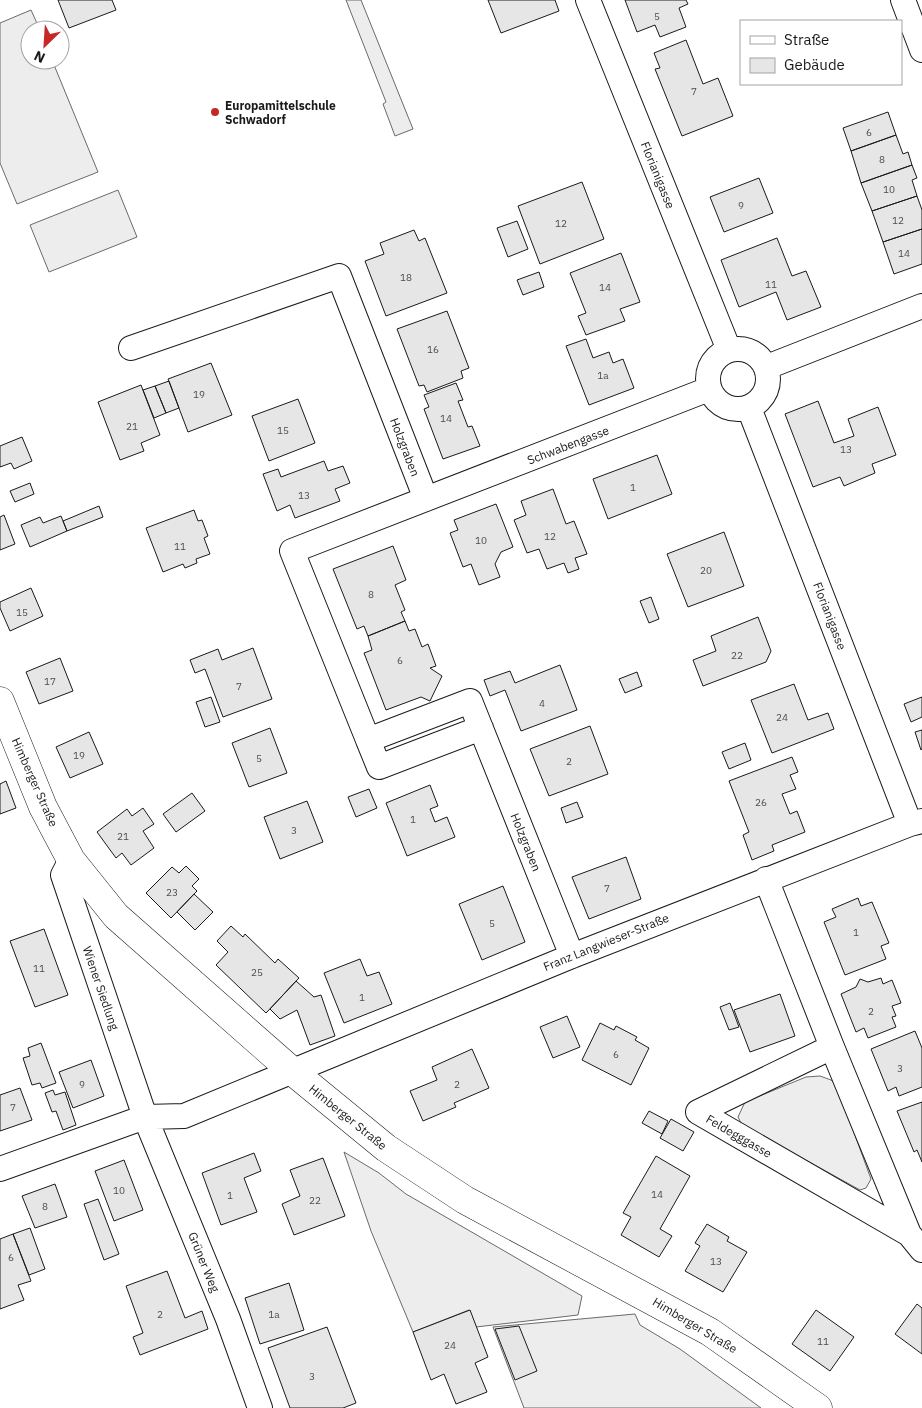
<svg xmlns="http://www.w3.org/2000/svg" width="922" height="1408" font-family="'IBM Plex Sans',sans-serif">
	<rect width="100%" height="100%" fill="#fff"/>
	<path fill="#ededed" stroke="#6a6a6a" d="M346 0H361L413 129 395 136 383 104 386 102Z
		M31 10 40 30H30V60H52L98 172 17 204 0 163V23Z
		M118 190 137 237 49 272 30 225Z
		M820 1076 831 1080 837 1086 871 1179 866 1188 860 1190 742 1125 738 1117 745 1102 806 1077Z
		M344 1152 379 1173 406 1194 582 1296 578 1315 476 1327 469 1310 413 1332 371 1231Z
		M635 1314 640 1325 680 1349 761 1408H524L493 1327Z"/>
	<path fill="#e6e6e6" stroke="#1a1a1a" d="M58 0H112L116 10 69 28Z
		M488 0H555L559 11 501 33Z
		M625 0H686L688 4 679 8 686 27 660 37 655 25 637 32Z
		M686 40 703 84 718 78 733 116 682 136 655 69 660 68 654 53Z
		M888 112 896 135 851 151 843 128Z
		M896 135 903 154 908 152 912 165 861 183 851 151Z
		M912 165 917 178 912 180 917 196 872 211 861 183Z
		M759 178 773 213 724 232 710 197Z
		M582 182 604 239 540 264 518 206Z
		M917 196 922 210V229L883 242 872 211Z
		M517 221 528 249 508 257 497 228Z
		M922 229V264L894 274 883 242Z
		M414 230 419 241 425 238 447 293 386 316 365 261 384 254 380 243Z
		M777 238 792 276 806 271 821 307 787 320 776 292 739 307 721 260Z
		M621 253 640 302 620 309 625 321 586 335 578 316 586 313 570 273Z
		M539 272 544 287 523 295 517 280Z
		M447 311 469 368 461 371 463 378 427 392 424 385 419 386 397 329Z
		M586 339 593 358 609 352 613 363 623 359 634 388 589 405 566 346Z
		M211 363 232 415 188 432 168 379Z
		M169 381 179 408 166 413 155 386Z
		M456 383 463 400 458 401 468 427 472 426 480 446 443 459 424 409 429 407 424 395Z
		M141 385 160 435 141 443 144 451 120 460 98 402Z
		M155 386 166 413 154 418 143 390Z
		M298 399 315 443 269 461 252 416Z
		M818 401 834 443 854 436 848 419 878 407 896 455 872 464 875 473 844 486 840 477 813 487 785 414Z
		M22 437 32 461 14 469 11 463 0 467V446Z
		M657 455 672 494 608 519 593 479Z
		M324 461 328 471 343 466 350 483 335 489 340 501 295 518 290 505 277 511 263 474 278 469 281 477Z
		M30 483 34 494 15 502 10 491Z
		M553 489 566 524 574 521 587 554 575 558 579 569 568 573 564 563 547 569 539 549 527 553 514 520 526 515 521 501Z
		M496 504 513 547 501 552 495 564 500 577 479 585 471 564 463 567 450 533 458 530 454 520Z
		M99 506 103 517 67 531 63 521Z
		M194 510 198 521 202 520 208 536 204 538 210 554 196 559 197 563 185 568 183 564 163 572 146 528Z
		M4 515 15 544 0 550V517Z
		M61 516 67 531 30 547 21 525 40 517 43 523Z
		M724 532 744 586 688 607 667 554Z
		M393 546 406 580 395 585 405 610 401 612 405 621 368 636 364 626 357 629 333 569Z
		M31 588 43 616 10 631 0 608V602Z
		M651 597 659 619 649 623 640 601Z
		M758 617 771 651 766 662 703 686 693 660 716 651 711 636Z
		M405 621 409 631 415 629 422 647 428 644 436 666 430 668 442 676 430 701 421 697 386 710 364 653 372 650 368 636Z
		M253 648 272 699 223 717 205 669 195 673 190 660 218 649 222 660Z
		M60 658 73 691 39 704 26 672Z
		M560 665 577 710 521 731 505 690 490 696 484 680 510 671 515 683Z
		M637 672 642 686 625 693 619 679Z
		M794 684 808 720 828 713 834 729 772 753 751 700Z
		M211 697 220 722 205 727 196 702Z
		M922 697V717L911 722 904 704Z
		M590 726 608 774 549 796 530 749Z
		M270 728 287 773 249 787 232 743Z
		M922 730V749L921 750 915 732Z
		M89 732 103 764 70 778 56 747Z
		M745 743 751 760 729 769 722 752Z
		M792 757 798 772 790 775 796 789 782 794 790 814 797 811 805 832 772 845 774 851 752 860 743 835 749 832 729 781Z
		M6 781 16 808 0 814V784Z
		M430 785 438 806 430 809 435 822 447 817 455 837 407 856 386 803Z
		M369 789 377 808 356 817 348 797Z
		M192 793 205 811 176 832 163 814Z
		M307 801 323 842 280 859 264 817Z
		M577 802 583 817 566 823 561 808Z
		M143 808 154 824 143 831 154 848 131 865 122 853 116 858 97 832 127 809 132 816Z
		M626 857 641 899 589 919 572 877Z
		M186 866 199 879 192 886 197 891 171 918 146 893 172 867 179 873Z
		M503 886 525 942 482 960 459 904Z
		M194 894 213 912 195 930 177 912Z
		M858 898 861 906 872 902 889 943 881 946 886 959 845 975 824 922 836 917 832 909Z
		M231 926 243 937 245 934 275 963 278 959 299 978 266 1013 216 965 228 952 217 941Z
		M44 929 68 995 35 1007 10 941Z
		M360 959 367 976 379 972 392 1004 344 1023 324 973Z
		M881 978 883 984 892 980 901 1003 892 1006 896 1016 892 1017 896 1027 868 1038 864 1028 856 1032 841 994 856 987 860 979 868 982Z
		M296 981 314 997 321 995 335 1036 310 1045 297 1010 280 1019 270 1009Z
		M780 994 795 1036 750 1052 734 1010Z
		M730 1003 739 1027 729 1030 720 1007Z
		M567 1016 580 1047 553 1058 540 1027Z
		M600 1023 614 1030 616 1026 637 1037 635 1040 649 1048 631 1085 582 1060Z
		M915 1031 922 1048V1087L899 1096 896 1087 888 1091 871 1049Z
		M41 1043 56 1083 42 1088 40 1083 32 1085 23 1058 30 1056 28 1048Z
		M472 1049 489 1088 454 1103 456 1107 423 1121 410 1091 437 1080 432 1067Z
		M91 1060 104 1096 73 1108 59 1072Z
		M20 1088 32 1120 0 1131V1095Z
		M53 1090 55 1095 65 1092 76 1125 63 1130 56 1111 52 1112 45 1093Z
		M922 1102V1162L917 1150 914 1152 897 1111Z
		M649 1111 668 1121 662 1134 642 1123Z
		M671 1119 694 1132 683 1151 660 1138Z
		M254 1153 261 1171 244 1178 257 1212 221 1225 202 1173Z
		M656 1156 690 1176 660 1229 672 1236 659 1257 621 1235 631 1217 623 1213Z
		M323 1158 345 1216 294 1235 282 1204 300 1196 290 1170Z
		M124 1160 143 1210 114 1221 95 1171Z
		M55 1184 67 1217 35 1228 22 1196Z
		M98 1199 119 1254 104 1260 84 1204Z
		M707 1224 729 1237 727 1241 747 1252 723 1292 685 1271 700 1246 695 1243Z
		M30 1228 45 1269 29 1275 13 1234Z
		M13 1234 31 1281 18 1285 24 1300 0 1309V1239Z
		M167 1271 185 1318 202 1311 208 1329 140 1355 133 1337 143 1333 126 1286Z
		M289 1283 304 1330 260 1344 245 1298Z
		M917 1304 922 1308V1354L895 1334Z
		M470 1310 488 1357 475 1363 487 1392 456 1404 444 1374 431 1380 413 1332Z
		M816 1310 854 1337 830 1371 792 1344Z
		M519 1326 537 1371 515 1380 495 1329Z
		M327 1327 356 1403 343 1408H290L268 1348Z"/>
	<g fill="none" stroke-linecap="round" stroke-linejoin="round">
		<g stroke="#1a1a1a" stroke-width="26">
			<path id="street" d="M588 0 729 350
				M903 0 922 50
				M131 348 339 276 426 499
				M708 379a30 30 0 1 1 60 0a30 30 0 1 1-60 0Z
				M767 367 922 306
				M749 408 910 824
				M368 740 379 767 481 728
				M71 860 63 875 145 1117 228 1319 260 1408
				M766 879 832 1047 909 1234 922 1250
				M572 956 470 701 368 740 292 551 709 389
				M832 1047 698 1112 909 1234
				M0 1169 145 1117 184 1116 572 956 910 824 922 821"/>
		</g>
		<g stroke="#1a1a1a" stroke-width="29">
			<path id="secondary" d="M0 701 43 807 71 860 116 916 292 1071 386 1148 465 1200 710 1332 818 1408"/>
		</g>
		<use href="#street" stroke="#fff" stroke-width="24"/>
		<use href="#secondary" stroke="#fff" stroke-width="28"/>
	</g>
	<circle fill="#c62828" stroke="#fff" stroke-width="2" cx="215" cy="112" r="5"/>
	<g text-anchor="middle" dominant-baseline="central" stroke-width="4" stroke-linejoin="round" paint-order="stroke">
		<g font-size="10" fill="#4d4d4d">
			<text x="657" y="16">5</text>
			<text x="694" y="91">7</text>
			<text x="869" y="132">6</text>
			<text x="882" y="159">8</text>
			<text x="889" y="189">10</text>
			<text x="741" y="205">9</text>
			<text x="898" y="220">12</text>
			<text x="561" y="223">12</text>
			<text x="904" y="253">14</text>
			<text x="406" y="277">18</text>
			<text x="771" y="284">11</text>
			<text x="605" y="287">14</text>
			<text x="433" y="349">16</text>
			<text x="603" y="375">1a</text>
			<text x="199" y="394">19</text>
			<text x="446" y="418">14</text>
			<text x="132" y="426">21</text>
			<text x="283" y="430">15</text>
			<text x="846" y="449">13</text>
			<text x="633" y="487">1</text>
			<text x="304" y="495">13</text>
			<text x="550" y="536">12</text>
			<text x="481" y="540">10</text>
			<text x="180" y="546">11</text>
			<text x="706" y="570">20</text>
			<text x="371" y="594">8</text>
			<text x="22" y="612">15</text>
			<text x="737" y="655">22</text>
			<text x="400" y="660">6</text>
			<text x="50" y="681">17</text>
			<text x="239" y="686">7</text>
			<text x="542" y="703">4</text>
			<text x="782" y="717">24</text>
			<text x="79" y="755">19</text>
			<text x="259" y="758">5</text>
			<text x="569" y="761">2</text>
			<text x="761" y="802">26</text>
			<text x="413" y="819">1</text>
			<text x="294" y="830">3</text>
			<text x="123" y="836">21</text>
			<text x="607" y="888">7</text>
			<text x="172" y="892">23</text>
			<text x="492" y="923">5</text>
			<text x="856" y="932">1</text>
			<text x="39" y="968">11</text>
			<text x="257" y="972">25</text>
			<text x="362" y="997">1</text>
			<text x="871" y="1011">2</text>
			<text x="616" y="1054">6</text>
			<text x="900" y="1068">3</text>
			<text x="82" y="1084">9</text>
			<text x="457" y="1084">2</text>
			<text x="13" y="1107">7</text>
			<text x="119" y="1190">10</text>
			<text x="657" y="1194">14</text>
			<text x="230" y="1195">1</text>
			<text x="315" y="1200">22</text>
			<text x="45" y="1206">8</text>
			<text x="11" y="1257">6</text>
			<text x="716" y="1261">13</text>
			<text x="160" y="1314">2</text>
			<text x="274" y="1314">1a</text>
			<text x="823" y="1341">11</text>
			<text x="450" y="1345">24</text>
			<text x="312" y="1376">3</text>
		</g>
		<g font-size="12" font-weight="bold" fill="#1a1a1a" stroke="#fff" text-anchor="start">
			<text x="225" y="105">Europamittelschule<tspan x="225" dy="14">Schwadorf</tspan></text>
		</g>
		<g font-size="12" fill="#1a1a1a" stroke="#fff">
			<text transform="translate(658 175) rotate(68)">Florianigasse</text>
			<text transform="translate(568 445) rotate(-21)">Schwabengasse</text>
			<text transform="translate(405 447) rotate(69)">Holzgraben</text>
			<text transform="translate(830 616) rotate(69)">Florianigasse</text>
			<text transform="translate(35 782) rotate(66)">Himberger Straße</text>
			<text transform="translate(526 842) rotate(68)">Holzgraben</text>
			<text transform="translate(606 942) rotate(-22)">Franz Langwieser-Straße</text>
			<text transform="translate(101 988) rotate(71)">Wiener Siedlung</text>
			<text transform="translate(348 1117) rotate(39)">Himberger Straße</text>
			<text transform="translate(739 1136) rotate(30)">Feldegggasse</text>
			<text transform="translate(204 1262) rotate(68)">Grüner Weg</text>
			<text transform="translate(695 1325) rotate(31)">Himberger Straße</text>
		</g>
	</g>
	<rect x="740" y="20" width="162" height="65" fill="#ffffff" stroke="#a3a3a3"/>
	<rect x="750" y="36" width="25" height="8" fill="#ffffff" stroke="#a3a3a3"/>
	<text x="784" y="45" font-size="15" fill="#1a1a1a">Straße</text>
	<rect x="750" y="58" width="25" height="15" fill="#e6e6e6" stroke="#a3a3a3"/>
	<text x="784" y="70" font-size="15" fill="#1a1a1a">Gebäude</text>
	<g transform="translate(45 45) rotate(205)"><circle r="24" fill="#ffffff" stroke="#a3a3a3"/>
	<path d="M0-4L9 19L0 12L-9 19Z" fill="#c62828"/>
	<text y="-8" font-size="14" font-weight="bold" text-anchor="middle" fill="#1a1a1a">N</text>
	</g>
</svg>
